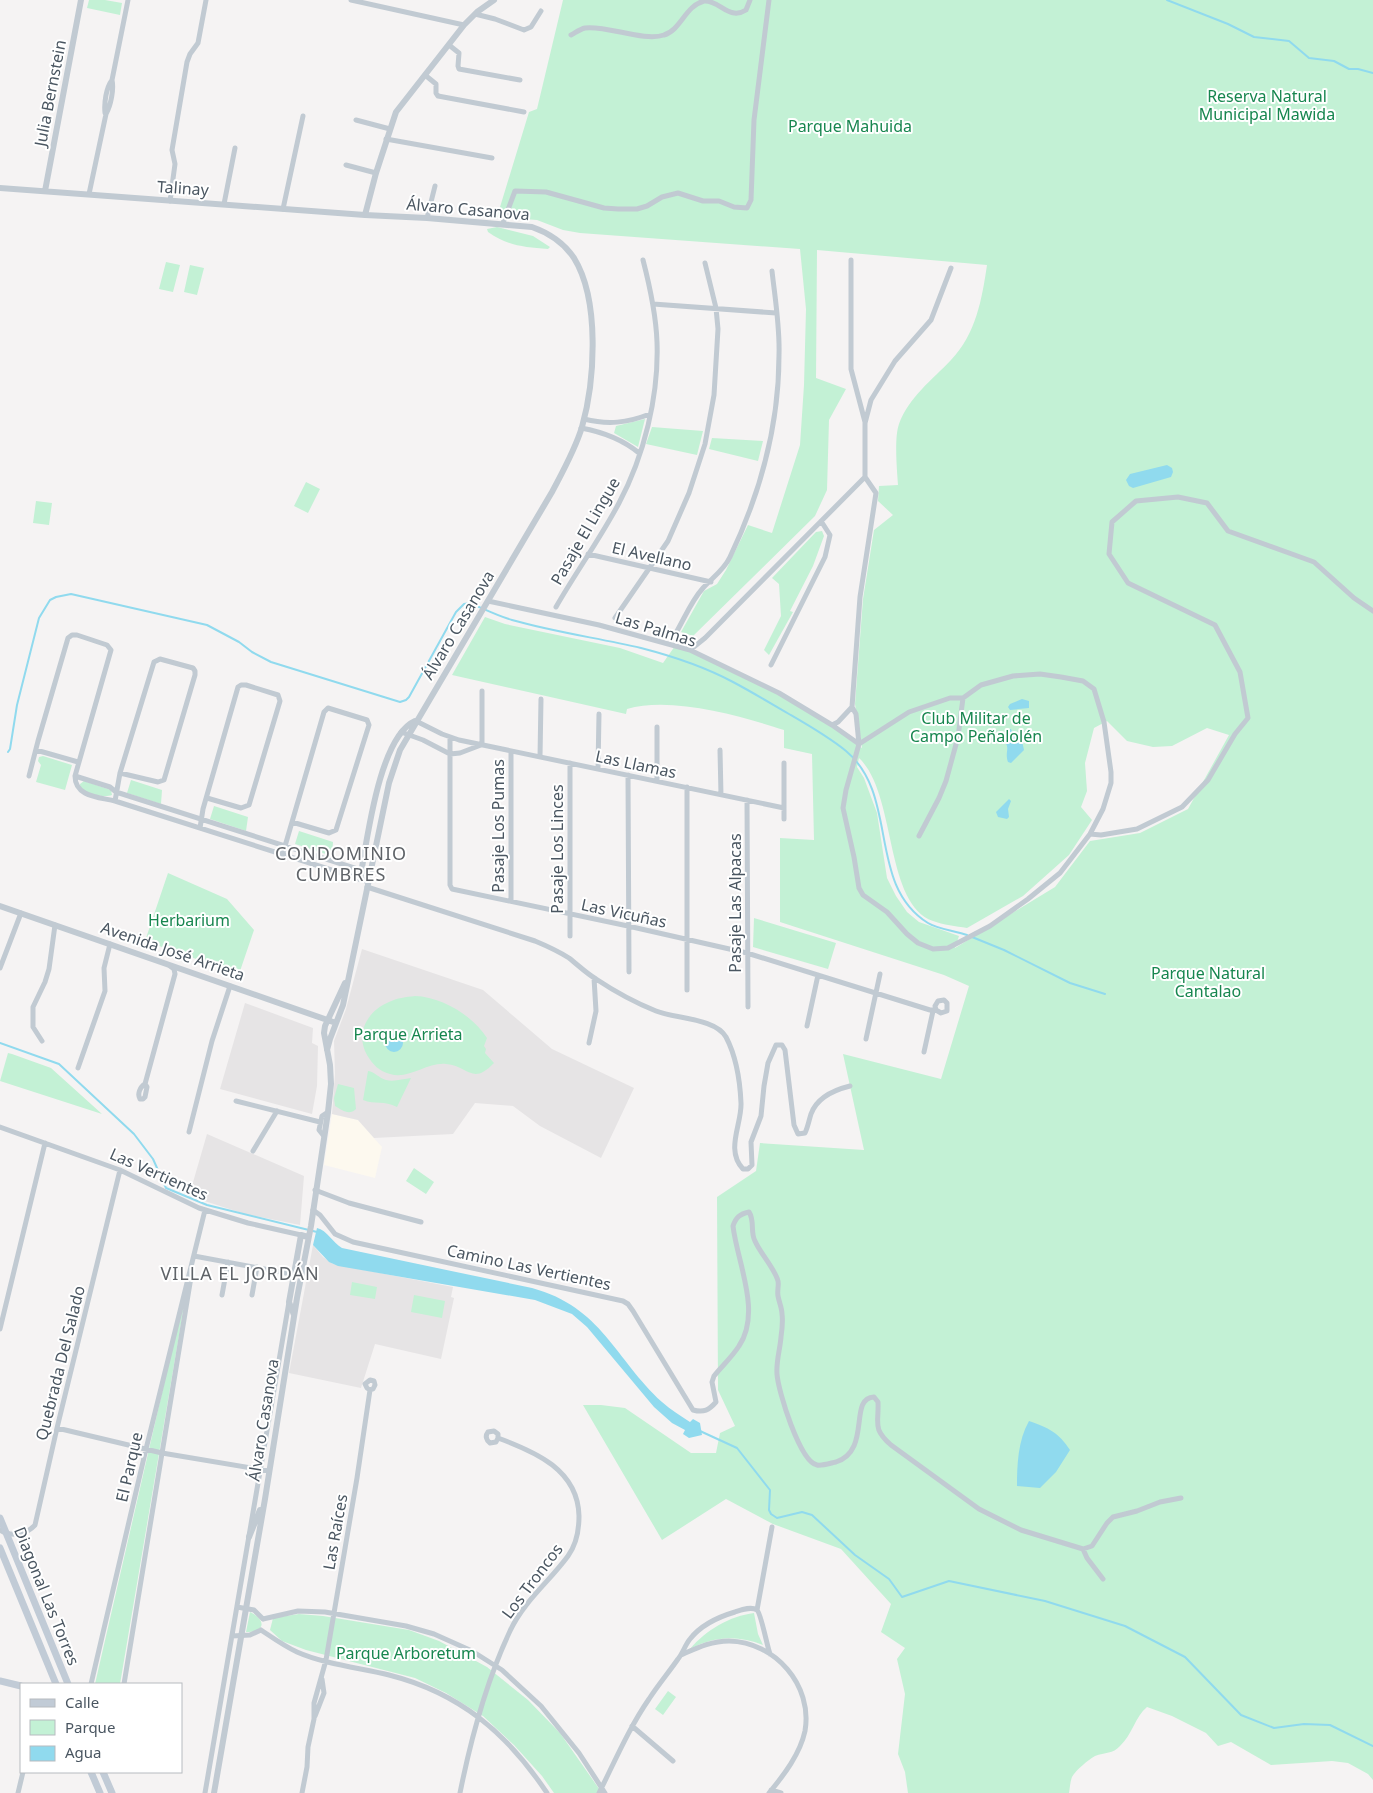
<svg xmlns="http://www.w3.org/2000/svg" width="1373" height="1793" font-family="'Noto Sans',sans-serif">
	<rect width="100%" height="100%" fill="#f5f3f3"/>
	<path fill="#fdf9ef" d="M332 1114 358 1120 382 1147 375 1178 324 1165Z"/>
	<path fill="#e6e4e5" d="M362 949 483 990 552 1049 634 1088 601 1158 540 1126 513 1106 475 1103 453 1134 374 1138 358 1120 332 1114 335 1074 334 1041 346 1009Z
		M245 1003 313 1028 312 1043 318 1046 317 1086 312 1114 220 1089Z
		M207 1134 304 1176 300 1225 245 1214 189 1196Z
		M313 1245 323 1257 333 1264 453 1287 451 1297 454 1298 441 1359 375 1344 361 1388 289 1373Z"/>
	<path fill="#c3f1d5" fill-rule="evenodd" d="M89 0H105L122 3 120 15 87 8Z
		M563 0H1373V1780L1368 1774 1348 1763 1332 1761 1271 1765 1231 1742 1218 1746 1206 1733 1172 1716 1147 1707C1135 1717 1132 1735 1120 1746 1113 1754 1105 1752 1095 1756 1088 1760 1076 1770 1072 1777 1070 1782 1070 1788 1069 1793H908L905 1772 898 1754 905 1694 897 1659 905 1648 881 1632 891 1604 841 1549 773 1524 726 1499 662 1540 583 1405H601L625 1408 691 1453H716L720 1433 735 1426 718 1390 717 1197 756 1171 760 1143 864 1150 843 1054 941 1079 969 986 944 975 780 922V838L814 840 812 754 784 748V730C741 716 671 696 627 709L626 714 452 675 485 617 505 624 620 648 663 663 675 646C728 666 780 693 827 723 839 731 850 741 862 748L855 704 863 599 874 530 893 515 878 501 879 486 898 485C897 470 894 438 899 424 909 397 932 380 951 360 976 334 982 299 987 265L817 250 816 378 846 389 829 420 827 490 815 516 693 636 681 632 704 591 717 584 726 570 748 525 772 533 800 445 804 385 806 309 800 249 580 233 563 230 537 220 497 217 529 112 537 109ZM1107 721 1127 741 1153 747 1172 746 1207 728 1229 735 1188 809 1140 833 1090 841 1055 887 955 948 959 936 919 922 907 912 896 896 887 878 877 813 864 778 857 767 859 758C897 794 884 904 933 921 943 925 956 926 967 928L1023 896 1069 855 1092 820 1081 807 1087 791 1085 763 1094 728Z
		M497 227 533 236 550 247 548 249C524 247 508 246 488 232L487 229Z
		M166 262 180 265 173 292 159 289Z
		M190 265 204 268 197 295 184 292Z
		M645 419 638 447 614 433 616 426Z
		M652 427 703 431 697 455 646 444Z
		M712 438 763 441 758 461 709 449Z
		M306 482 320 489 308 513 294 506Z
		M36 501 52 503 49 525 33 523Z
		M822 531 824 536 813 566 790 611 793 612 769 655 764 650 781 616 779 584 772 578 816 532Z
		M43 756 72 765 65 790 36 782 41 765 38 761 39 757Z
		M131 780 162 790 161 804 127 793Z
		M84 781 111 790 112 795C104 798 88 794 80 789V784Z
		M214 806 248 817 246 831 210 819Z
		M299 831 333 842 332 856 295 844Z
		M168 873 227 899 254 930 239 974 145 941Z
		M754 918 836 943 828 969 753 947Z
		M415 996C442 997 472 1015 487 1038L484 1046 486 1049 485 1053 494 1063C472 1086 469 1066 446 1064 427 1062 409 1080 390 1074 379 1071 373 1065 367 1055 355 1034 367 1011 389 1002 397 998 406 997 415 996Z
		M8 1053 12 1054 51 1068 102 1114 0 1081Z
		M368 1071C375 1072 379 1078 386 1080 394 1082 403 1079 411 1078L397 1107C384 1100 375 1105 363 1100Z
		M338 1084 354 1088 356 1109C349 1116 342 1110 335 1106L334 1098Z
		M414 1168 434 1182 426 1194 406 1181Z
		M188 1282 120 1684H95L187 1284Z
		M352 1282 377 1287 375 1299 350 1295Z
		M414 1295 445 1301 442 1318 411 1312Z
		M250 1612C267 1620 265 1632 246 1632Z
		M754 1613 758 1634 763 1645C738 1635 714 1636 690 1649 706 1630 730 1616 754 1613Z
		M299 1614 323 1616 409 1630 439 1641 487 1667 528 1700 560 1733 602 1793H554L542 1776 514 1745 483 1716 446 1693 415 1678 306 1650 282 1641 270 1630 273 1618Z
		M668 1691 676 1697 663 1715 655 1709Z"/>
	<path fill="#90daee" d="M1167 465 1172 468 1173 472 1171 477 1133 488 1129 486 1126 480 1130 474Z
		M1022 699 1029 701V708L1010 710 1008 707 1010 704Z
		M1011 729 1015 738 1022 741 1024 750 1011 763 1008 762C1004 751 1012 747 1002 740L1006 730Z
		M1009 799 1011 801 1008 809 1009 817 1007 819 998 817 996 812Z
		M385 1043a9 9 0 1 1 18 0a9 9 0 1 1-18 0Z
		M317 1228C327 1230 333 1243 342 1248L532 1288C602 1307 615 1359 662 1402 671 1410 681 1416 690 1422L693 1419 700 1423 702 1435 689 1438 683 1434 685 1430 672 1423 654 1407 587 1327 572 1314 535 1300 338 1266 329 1262 313 1245Z
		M1029 1421C1049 1428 1058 1432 1070 1450L1056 1472 1040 1488 1017 1486C1017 1465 1018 1440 1029 1421Z"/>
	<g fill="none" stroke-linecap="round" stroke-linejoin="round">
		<path stroke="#90daee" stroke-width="2" d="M1167 0 1228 24 1254 37 1289 41 1309 58 1334 61 1349 69H1358L1373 73
			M8 752 10 749 17 705 39 618 50 600 56 597 71 594 207 625 239 642 252 652 271 662 400 702 406 700 409 697 456 612 464 604 470 603C484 609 498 616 512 620 554 632 598 638 641 648 672 656 705 667 733 682 752 692 770 703 789 714 808 725 829 737 846 751 900 796 866 884 928 923 937 929 956 931 967 935
			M972 937 1004 950 1070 983 1105 994
			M0 1043 59 1064 134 1134 153 1159 166 1188 207 1205 317 1232
			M700 1431 737 1448 770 1490 769 1510 771 1514 777 1518 802 1512 812 1515 855 1555 889 1579 902 1597 949 1581 1045 1601 1125 1626 1185 1657 1241 1715 1274 1728 1304 1724 1330 1725 1373 1746"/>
		<path stroke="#c1cad2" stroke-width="5" d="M351 0 464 25
			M475 14 495 19 524 30 531 27 541 11
			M571 35C575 33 580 29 585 28 606 25 644 42 664 35 681 30 685 6 704 1 720 0 729 21 746 10L750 0
			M449 45 459 53 458 66 459 69 520 80
			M425 75 436 84V93L438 96 524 112
			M105 113C104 103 106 88 112 80
			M356 120 390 129
			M386 139 492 158
			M346 165 376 173
			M89 194 106 114C111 105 114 89 112 80L128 0
			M170 201 175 164 172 150 187 62 190 54 198 43 206 0
			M224 204 235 148
			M283 209 303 116
			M427 218 435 186
			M503 223 515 191 546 192 604 208 618 209H637L647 206 662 197 678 193 703 201H719L734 207 747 208 751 200 754 120 769 0
			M851 260V369L865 422
			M653 304 776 313
			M584 419C608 425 627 423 650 414
			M581 428C603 432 622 439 639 453
			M588 554 711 582
			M488 601 599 625 690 650 779 693 832 725 859 744
			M556 607C576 572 600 539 619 503 644 456 659 396 657 342 656 314 650 287 643 260
			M615 618 668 541 689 493 705 444 714 395 718 329 716 308 705 263
			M677 631C685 617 692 600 703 588 712 578 724 570 730 557 760 494 779 424 779 355 780 327 775 298 772 271
			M690 650 705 638 865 477V423L871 400 895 361 931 320 951 268
			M771 665 825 557 830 535 821 521
			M852 707 856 714 859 744 846 790 843 808 854 857 859 888 863 895 887 912 907 934 918 943 933 949 948 948 990 926 1028 899 1060 873 1090 834 1103 809 1111 783V772L1104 722 1094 689 1083 681 1061 677 1040 674 1013 676 981 685 963 698H950L909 712 859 744
			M416 721 442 734 459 740 784 808
			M832 725 838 722 852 707 860 597 876 493 865 477
			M401 732 423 740 450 754 460 753 481 745
			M450 737V885L452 889 628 926 747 953 930 1010H936L941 1013 947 1011V1003L944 1000 938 1001 935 1006 936 1010
			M482 744V691
			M36 750 78 762
			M720 750 721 795
			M540 757 541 699
			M784 763V819
			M598 769 599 714
			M628 775 629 972
			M29 776 38 741 68 638 72 635H77L107 645 111 650 75 776C75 797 99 797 115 801L360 879
			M75 776 110 787 116 792 370 873
			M657 781V727
			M687 787V990
			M747 800 748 1007
			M115 801 120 773 154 662 160 659 193 668 195 671V675L164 780 158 782 120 773
			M200 828 203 809 238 687 241 685H246L278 695 280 701 249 805 241 808 207 798
			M1090 834 1101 835 1137 829 1182 807 1208 780 1235 734 1248 718 1240 672 1215 625 1128 583 1109 554 1112 522 1136 501 1178 497 1207 503 1228 531 1314 562 1354 598 1373 611
			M919 836 939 798 946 781 958 737 963 698
			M283 853 324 712 328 708 367 720 369 725 336 830 329 833 292 822
			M367 887 535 941C547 946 558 951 569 958 578 965 586 973 596 979 614 991 636 1003 656 1011 676 1019 715 1018 726 1037 737 1058 740 1080 741 1103 742 1124 725 1150 743 1169H748L752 1165 751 1142 761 1116 764 1086 768 1063 776 1045H782L785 1050 794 1125 798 1134 805 1133C808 1127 809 1120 811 1114 817 1097 834 1090 850 1086
			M511 901V751
			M570 936V763
			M0 968 21 913
			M807 1026 818 975
			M866 1039 880 974
			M42 1041 33 1027V1007L45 982 49 969 55 925
			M589 1043 596 1011 594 978
			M924 1052 933 1011
			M78 1068 105 991 104 968 110 944
			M145 1084 147 1087 145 1097 143 1099H140C137 1094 140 1087 145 1084L175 974 174 969 170 966
			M236 1101 320 1122
			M0 1127 120 1170 199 1208 248 1223 301 1235
			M189 1132 212 1041 230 986
			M323 1135 319 1130 322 1116 328 1112
			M253 1151 277 1111
			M315 1190 349 1203 421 1222
			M313 1210 320 1215 335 1234 353 1242 623 1301 628 1304 633 1311 693 1410C704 1413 709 1410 716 1402L712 1382 714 1376C722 1366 732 1357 739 1346 762 1312 737 1262 733 1226 736 1217 740 1214 749 1212 755 1221 750 1232 755 1241 760 1253 775 1269 778 1281 779 1285 777 1291 778 1296 779 1302 782 1308 782 1314 783 1321 782 1330 781 1337 780 1350 776 1361 777 1374 778 1391 800 1462 817 1465 822 1466 831 1463 836 1462 872 1450 848 1398 874 1397L878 1402C879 1424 872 1428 891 1445L979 1509 1021 1530 1083 1549 1087 1558 1103 1579
			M194 1256 297 1275
			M222 1295 228 1262
			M252 1295 257 1267
			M0 1329 45 1143
			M57 1428 162 1453 269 1471
			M0 1530C11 1537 26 1535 35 1525L57 1428 120 1170
			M1083 1549 1092 1546 1107 1523 1113 1517 1137 1511 1160 1502 1181 1498
			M237 1607 254 1610 263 1619
			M757 1610 772 1527
			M263 1619 298 1611 325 1612 406 1626 434 1634 472 1651 502 1670 541 1706 579 1753 605 1793
			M261 1630C273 1638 284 1646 297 1652 324 1664 360 1668 389 1675 460 1693 507 1733 547 1793
			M232 1636 250 1635 261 1630
			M681 1655C697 1648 711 1641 729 1641 775 1642 813 1685 805 1731 800 1754 784 1775 769 1793
			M91 1684 146 1449 205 1210
			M124 1684 192 1271
			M315 1716 324 1693 322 1679
			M632 1726 673 1761
			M771 1790 781 1793
			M18 1793 23 1772
			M205 1793 289 1302
			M302 1793 307 1767 308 1747 314 1719V1703L326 1660 357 1478 370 1390 367 1388 365 1384 370 1380 374 1381 375 1385 373 1389 370 1390
			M460 1793C471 1738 486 1682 510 1631 524 1601 549 1582 568 1556 576 1545 579 1530 579 1516 578 1470 536 1452 498 1438V1434L494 1431 488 1432C485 1436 486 1440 490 1443L496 1442 498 1438
			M599 1793C615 1761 629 1728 649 1699 658 1685 669 1672 678 1659 683 1653 685 1645 690 1639 701 1625 718 1617 735 1612 741 1610 751 1606 757 1610 761 1613 767 1646 770 1654"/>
		<path stroke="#c1cad2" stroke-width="6" d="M0 188 365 215 427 218 532 227C549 233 564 243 574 258 600 300 595 381 582 427 575 450 563 471 552 492L400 750 389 783 343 1005 330 1039 327 1050
			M45 191 81 0
			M365 215 376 173 396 112 464 25 477 12 494 0
			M368 881 360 879C367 841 379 737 415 721
			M0 906 336 1023
			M294 1315 289 1302 301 1235 308 1237
			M249 1537 260 1510
			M214 1793 265 1499 297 1298 311 1226 328 1112 331 1084 330 1065 324 1033 325 1026 345 983"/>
		<path stroke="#c1cbd6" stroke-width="7" d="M0 1518 68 1684
			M0 1548 56 1684
			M0 1681 21 1686
			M91 1772 100 1793
			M103 1772 112 1793"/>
	</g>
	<g text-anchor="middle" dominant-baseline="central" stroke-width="4" stroke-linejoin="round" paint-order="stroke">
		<g font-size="16" fill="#4a5661" stroke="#fff">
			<text transform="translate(50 93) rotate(-79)">Julia Bernstein</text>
			<text transform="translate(183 188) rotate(4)">Talinay</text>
			<text transform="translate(468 209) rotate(5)">Álvaro Casanova</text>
			<text transform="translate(585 531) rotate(-60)">Pasaje El Lingue</text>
			<text transform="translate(652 556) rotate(13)">El Avellano</text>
			<text transform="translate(458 625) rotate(-59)">Álvaro Casanova</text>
			<text transform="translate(656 629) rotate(17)">Las Palmas</text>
			<text transform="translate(636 764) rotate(12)">Las Llamas</text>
			<text transform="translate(498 826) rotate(-90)">Pasaje Los Pumas</text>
			<text transform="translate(557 849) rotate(-90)">Pasaje Los Linces</text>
			<text transform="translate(735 903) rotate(-90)">Pasaje Las Alpacas</text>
			<text transform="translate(624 913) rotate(12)">Las Vicuñas</text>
			<text transform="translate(173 951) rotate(19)">Avenida José Arrieta</text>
			<text transform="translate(159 1174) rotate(24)">Las Vertientes</text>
			<text transform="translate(529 1267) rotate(12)">Camino Las Vertientes</text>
			<text transform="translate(60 1363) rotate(-76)">Quebrada Del Salado</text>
			<text transform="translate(263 1420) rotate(-81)">Álvaro Casanova</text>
			<text transform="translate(129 1467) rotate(-77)">El Parque</text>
			<text transform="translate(335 1532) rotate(-80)">Las Raíces</text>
			<text transform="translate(532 1581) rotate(-53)">Los Troncos</text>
			<text transform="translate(47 1596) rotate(68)">Diagonal Las Torres</text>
		</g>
		<g font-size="16" fill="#17864f" stroke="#fff">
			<text x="1267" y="96">Reserva Natural<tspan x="1267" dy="18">Municipal Mawida</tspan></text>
			<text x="850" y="126">Parque Mahuida</text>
			<text x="976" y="718">Club Militar de<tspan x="976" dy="18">Campo Peñalolén</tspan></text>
			<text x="189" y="920">Herbarium</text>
			<text x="1208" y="973">Parque Natural<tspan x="1208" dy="18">Cantalao</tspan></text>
			<text x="408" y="1034">Parque Arrieta</text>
			<text x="406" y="1653">Parque Arboretum</text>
		</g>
		<g font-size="18" letter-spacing="1" fill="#5f6368" stroke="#fff">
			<text x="341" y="853">CONDOMINIO<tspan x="341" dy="21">CUMBRES</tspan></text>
			<text x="240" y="1273">VILLA EL JORDÁN</text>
		</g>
	</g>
	<rect x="20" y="1683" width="162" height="90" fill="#ffffff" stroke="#b7bbc0"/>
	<rect x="30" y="1699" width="25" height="8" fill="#c1cbd6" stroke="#b7bbc0"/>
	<text x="65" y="1708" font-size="15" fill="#4a5661">Calle</text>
	<rect x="30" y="1720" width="25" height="15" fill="#c3f1d5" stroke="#b7bbc0"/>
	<text x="65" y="1733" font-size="15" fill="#4a5661">Parque</text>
	<rect x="30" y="1746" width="25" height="15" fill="#90daee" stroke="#b7bbc0"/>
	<text x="65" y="1758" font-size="15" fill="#4a5661">Agua</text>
</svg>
